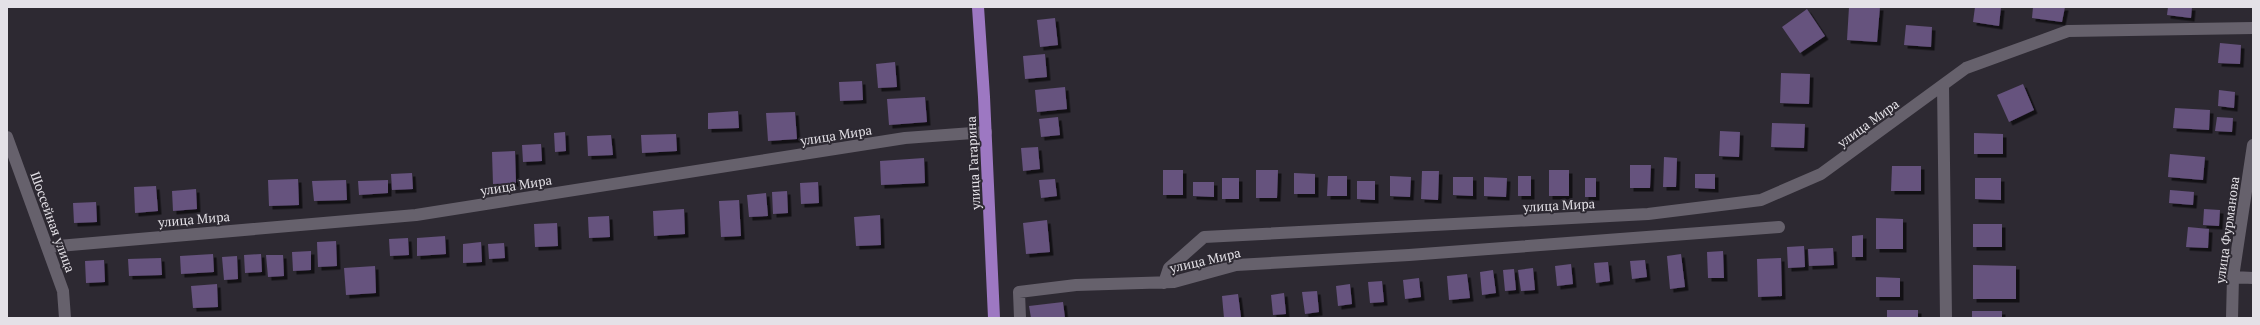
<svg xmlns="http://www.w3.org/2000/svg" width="2260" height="325" font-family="'PT Serif',serif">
	<defs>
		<filter id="shadow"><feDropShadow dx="3.5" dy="3.5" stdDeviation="0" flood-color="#0009"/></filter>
	</defs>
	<rect width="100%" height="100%" fill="#2d2932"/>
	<path fill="#66527e" filter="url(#shadow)" d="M1849 7H1880L1877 42 1847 40Z
		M1975 7H2001L1999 26 1973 22Z
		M2033 7H2065L2062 22 2032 18Z
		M2168 7H2192L2191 18 2167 15Z
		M1807 9 1825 36 1800 53 1782 27Z
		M1055 18 1058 45 1040 47 1037 20Z
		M1906 25 1932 27 1931 47 1904 45Z
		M2220 43 2241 45 2240 64 2218 63Z
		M1045 54 1047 77 1025 79 1023 56Z
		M895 62 897 87 878 88 876 64Z
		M1781 73 1810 74 1809 104 1780 103Z
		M862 81 863 100 840 101 839 82Z
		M2023 84 2034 110 2009 122 1997 95Z
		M1065 87 1067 109 1037 112 1035 90Z
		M2219 90 2235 92 2234 108 2218 106Z
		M925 97 927 122 889 125 887 99Z
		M2175 108 2210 110 2209 130 2173 128Z
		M738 111 739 128 708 129V113Z
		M795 112 797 139 768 141 766 113Z
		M1058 117 1060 135 1041 137 1039 119Z
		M2217 117 2233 118 2232 132 2215 131Z
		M1772 123 1805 124 1804 148 1771 147Z
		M1720 131 1740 132 1739 157 1719 156Z
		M565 132 566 151 555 152 554 133Z
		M1974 133 2003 134V154H1974Z
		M676 134 677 151 642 153 641 135Z
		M611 135 613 155 588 156 587 136Z
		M541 144 542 161 523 162 522 145Z
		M1038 147 1040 169 1023 171 1021 148Z
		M515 151 516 183 493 184 492 152Z
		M2170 154 2205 157 2203 180 2168 177Z
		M1664 157 1677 158 1676 187H1663Z
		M924 158 925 183 881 185 880 161Z
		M1630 165H1651L1650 188H1630Z
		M1892 166H1921V191H1891Z
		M1163 170H1183V195H1163Z
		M1256 170H1278L1277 198H1256Z
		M1549 170H1569V196H1549Z
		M1422 171H1439L1438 200 1421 199Z
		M412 173 413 189 392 190 391 174Z
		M1294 173 1315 174V194H1294Z
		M1695 174H1715V189L1695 188Z
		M1328 176H1347V196H1327Z
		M1390 176 1411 177 1410 197 1390 196Z
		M1518 176H1531V196H1518Z
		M1453 177H1473V196L1453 195Z
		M1484 177 1507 178 1506 197 1484 196Z
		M1222 178H1239V199H1222Z
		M1585 178H1596V197H1585Z
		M1975 178H2001V200L1975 199Z
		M298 179 299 205 269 206 268 180Z
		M1055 179 1057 196 1041 198 1039 180Z
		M346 180 347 200 314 201 312 181Z
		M388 180V193L359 195 358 181Z
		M1357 181H1375V200L1357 199Z
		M818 182 819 203 801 204 800 183Z
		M1193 182H1214V197L1193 196Z
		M156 186 158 211 135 213 134 187Z
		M196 189 197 209 173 211 172 191Z
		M2170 190 2194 192 2193 205 2169 203Z
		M787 191 788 213 773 214 772 192Z
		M766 193 768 216 749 217 747 195Z
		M739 200 741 236 721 237 719 201Z
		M96 202 97 222 74 223 73 203Z
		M684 209 685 234 654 236 653 211Z
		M2204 209 2220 210 2219 226 2203 225Z
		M880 215 881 245 856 246 854 217Z
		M609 216 610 237 589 238 588 217Z
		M1876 218 1903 219V249H1876Z
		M1047 220 1050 252 1026 254 1023 223Z
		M557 223 558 246 535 247 534 224Z
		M1973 224H2002V247H1973Z
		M2188 227 2209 229 2208 248 2186 247Z
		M1863 235V257H1852V236Z
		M445 236 446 254 417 256V238Z
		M408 238 409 255 390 256 389 239Z
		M336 241 337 266 318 267 317 242Z
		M481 242 482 262 463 263V244Z
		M504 243 505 258 489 259 488 244Z
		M1804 246 1805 267 1788 268 1787 247Z
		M1833 248 1834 265 1809 266 1808 249Z
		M311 251V270L293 271 292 252Z
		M1723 251 1724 278H1708L1707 252Z
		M213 254 214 272 181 274 180 256Z
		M261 254 262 272 245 273 244 255Z
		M1681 254 1685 287 1670 289 1667 256Z
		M266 255H283L284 276 268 277Z
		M237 256 238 279 224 280 222 257Z
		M161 258 162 275 129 276 128 259Z
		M1781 258 1782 296 1758 297 1757 259Z
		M104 260 105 282 86 283 85 261Z
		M1645 260 1647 277 1632 279 1630 261Z
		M1608 262 1610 281 1596 283 1594 263Z
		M1571 264 1573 284 1557 286 1555 266Z
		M1973 265 2016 266V299H1973Z
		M375 266 376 293 346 295 344 268Z
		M1533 268 1535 290 1521 291 1518 270Z
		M1514 269 1516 290 1505 291 1503 270Z
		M1493 270 1496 293 1482 295 1480 272Z
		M1467 274 1470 298 1449 300 1447 276Z
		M1876 277 1900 278V297H1876Z
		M1419 278 1421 297 1405 299 1403 280Z
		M1382 281 1384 302 1370 303 1368 282Z
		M217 284 218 307 193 308 191 286Z
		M1350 284 1352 304 1338 306 1336 286Z
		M1317 291 1319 312 1305 314 1302 292Z
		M1284 293 1286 314 1273 315 1271 295Z
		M1238 294 1241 317 1224 318 1222 296Z
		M1063 302 1065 318H1031L1029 306Z
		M1887 310H1918V318H1887Z
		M1972 311H2002V318H1972Z"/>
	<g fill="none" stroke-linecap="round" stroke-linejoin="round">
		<path stroke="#66616c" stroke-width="12" d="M1943 85 1946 318
			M7 137 63 291 65 318
			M47 247 416 215 905 138 986 132
			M2233 277 2253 278
			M1164 283 1169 268 1204 237 1648 214 1761 200 1821 174 1966 68 2068 31 2253 28
			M1020 318 1019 292 1076 285 1174 282 1236 265 1409 255 1779 227
			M2232 318 2233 277 2253 145"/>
		<path stroke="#9d78c2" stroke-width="12" d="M978 7 984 97 994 318"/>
	</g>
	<g text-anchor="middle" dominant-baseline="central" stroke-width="4" stroke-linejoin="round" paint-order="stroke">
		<g font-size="13" fill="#e4e1e7" stroke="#2d2932">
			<text transform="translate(1868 123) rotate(-36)">улица Мира</text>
			<text transform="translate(836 135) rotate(-9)">улица Мира</text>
			<text transform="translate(973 163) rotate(-93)">улица Гагарина</text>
			<text transform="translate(516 185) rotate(-9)">улица Мира</text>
			<text transform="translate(1559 205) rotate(-3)">улица Мира</text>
			<text transform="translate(194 219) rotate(-5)">улица Мира</text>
			<text transform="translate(53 222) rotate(70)">Шоссейная улица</text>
			<text transform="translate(2227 230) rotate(-82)">улица Фурманова</text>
			<text transform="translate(1205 260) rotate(-13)">улица Мира</text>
		</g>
	</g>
	<rect width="2260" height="325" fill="none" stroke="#e4e1e7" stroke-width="16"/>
</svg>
